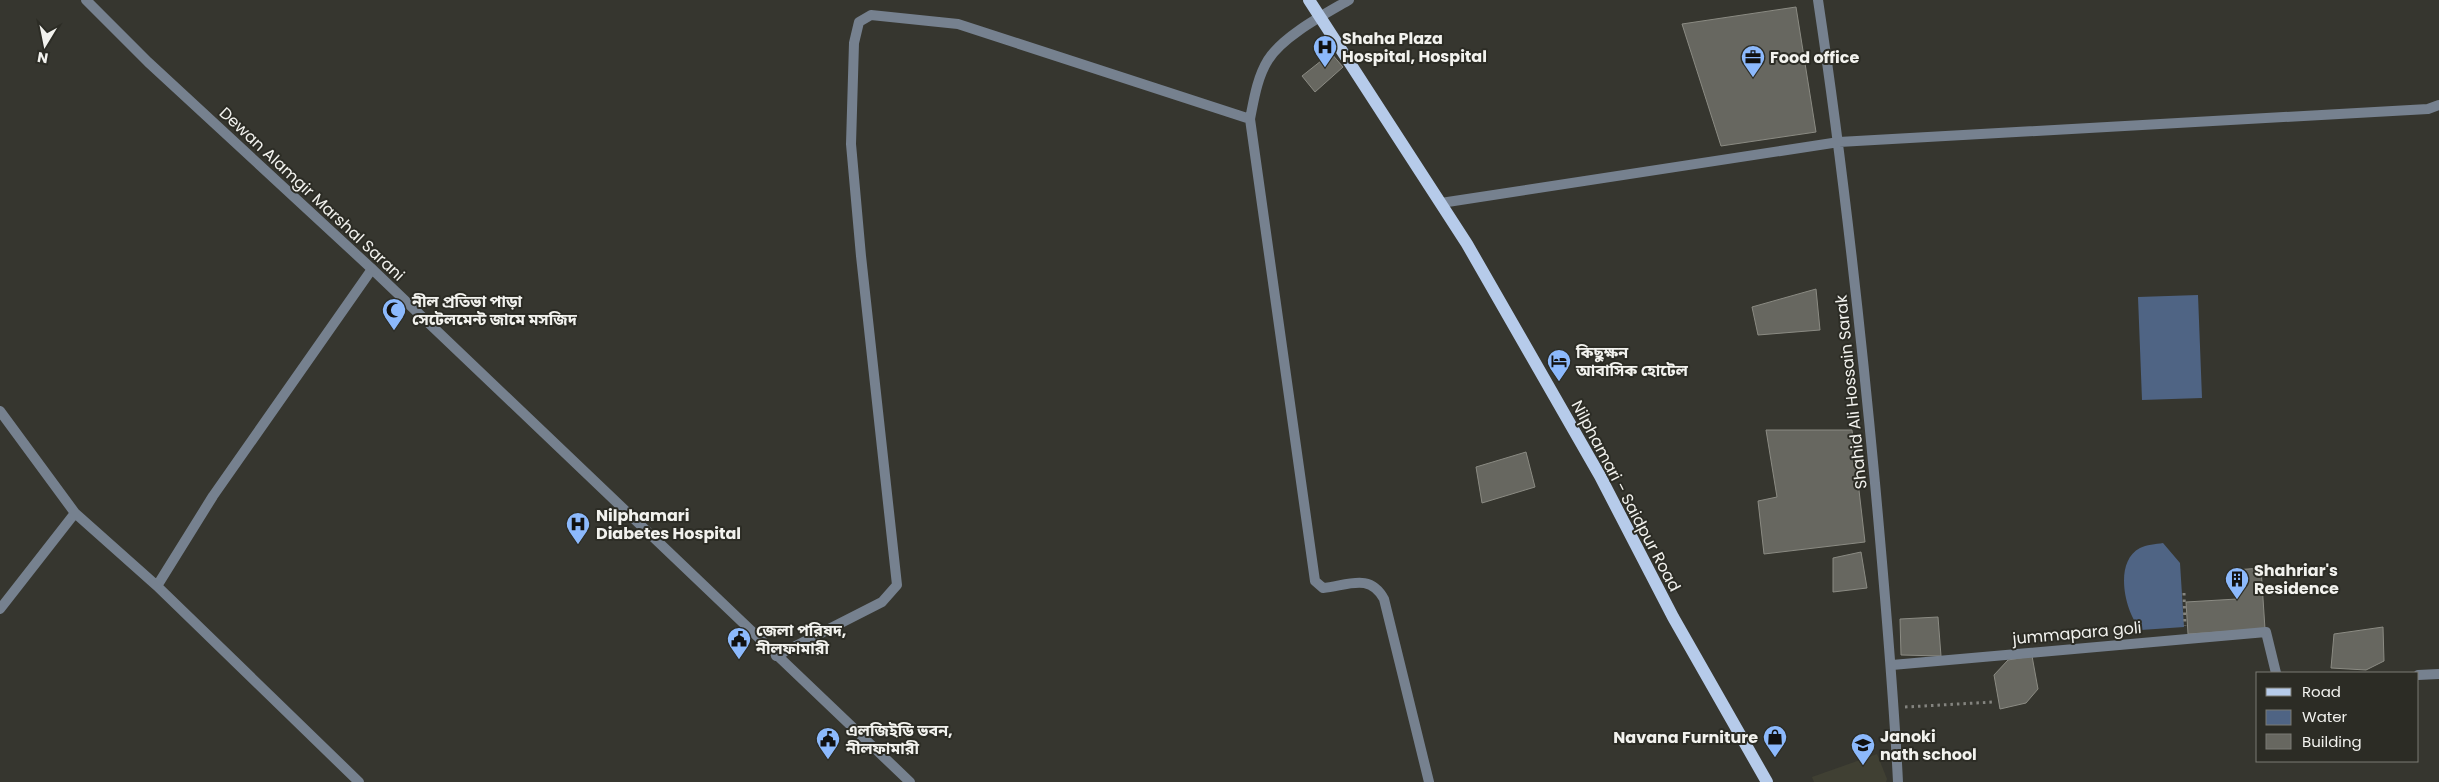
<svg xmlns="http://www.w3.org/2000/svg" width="2439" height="782" font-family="Poppins,'Noto Sans Bengali',sans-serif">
	<rect width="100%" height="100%" fill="#36362f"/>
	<path fill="#404033" d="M1877 754 1887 779 1886 782H1814L1812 777Z"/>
	<path fill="#4f6484" d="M2198 295 2202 398 2142 400 2138 297Z
		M2163 543 2180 563 2184 627 2141 630C2125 613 2113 562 2140 548 2146 545 2156 544 2163 543Z"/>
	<path fill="#676760" stroke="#8b8b83" d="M1796 7 1816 132 1721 146 1682 24Z
		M1331 53 1343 67 1315 92 1302 76Z
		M1816 289 1820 330 1758 335 1752 307Z
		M1766 430H1852L1865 542 1764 554 1758 501 1777 497Z
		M1526 452 1535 487 1482 503 1476 467Z
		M1861 552 1867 588 1833 592V558Z
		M2261 568 2265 629 2188 634 2186 602 2237 599 2235 570Z
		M1938 617 1941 656 1901 655 1900 619Z
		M2383 627 2384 661 2366 670 2331 668 2334 634Z
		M2032 656 2038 689 2026 703 2000 709 1994 675 2008 660Z"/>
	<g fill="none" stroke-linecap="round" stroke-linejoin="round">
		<path stroke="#84847f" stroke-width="3" stroke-dasharray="2.5 4" stroke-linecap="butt" d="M2184 593 2185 626
			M1905 707 1994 702"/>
		<path stroke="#76818f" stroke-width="10" d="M1349 0C1325 14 1283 36 1268 60 1257 78 1254 99 1250 119L1315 581 1323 588C1349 585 1370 573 1384 599L1429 782
			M1818 0C1842 160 1860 321 1875 483 1884 582 1893 682 1898 782
			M1441 203 1839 142 2428 109 2439 105
			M0 411 75 513
			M157 586 213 496 372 269
			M0 609 75 513 157 586 359 782
			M776 656 882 602 897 585 861 256 851 144 854 43 859 22 871 15 958 24 1250 119
			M1892 665 2266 632 2276 673
			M2418 675 2439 674"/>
		<path stroke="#76818f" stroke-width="10" d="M86 0 148 62 372 269 910 782"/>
		<path stroke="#b6cbea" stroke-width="12" d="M1309 0 1467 244 1600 476 1673 617 1767 782"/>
	</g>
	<defs>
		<g id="hospital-pin" transform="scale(1.25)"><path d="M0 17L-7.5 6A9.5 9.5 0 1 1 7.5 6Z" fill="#8cb9fc" stroke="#2c2c25"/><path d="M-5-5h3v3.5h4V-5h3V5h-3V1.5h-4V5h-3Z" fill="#111"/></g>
		<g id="office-pin" transform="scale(1.25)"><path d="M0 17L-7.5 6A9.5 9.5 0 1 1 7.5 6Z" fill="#8cb9fc" stroke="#2c2c25"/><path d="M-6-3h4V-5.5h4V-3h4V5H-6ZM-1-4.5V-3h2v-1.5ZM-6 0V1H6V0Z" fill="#111"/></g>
		<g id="mosque-pin" transform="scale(1.25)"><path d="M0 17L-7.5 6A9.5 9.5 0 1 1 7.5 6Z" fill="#8cb9fc" stroke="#2c2c25"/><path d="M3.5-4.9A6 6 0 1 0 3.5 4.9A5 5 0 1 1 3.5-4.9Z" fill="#111"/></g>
		<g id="hotel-pin" transform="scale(1.25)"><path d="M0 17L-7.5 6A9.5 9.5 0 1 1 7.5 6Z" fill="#8cb9fc" stroke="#2c2c25"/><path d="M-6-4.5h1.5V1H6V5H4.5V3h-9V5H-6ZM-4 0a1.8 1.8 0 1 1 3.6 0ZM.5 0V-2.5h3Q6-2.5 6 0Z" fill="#111"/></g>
		<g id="building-pin" transform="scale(1.25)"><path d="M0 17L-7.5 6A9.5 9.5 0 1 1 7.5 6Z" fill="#8cb9fc" stroke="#2c2c25"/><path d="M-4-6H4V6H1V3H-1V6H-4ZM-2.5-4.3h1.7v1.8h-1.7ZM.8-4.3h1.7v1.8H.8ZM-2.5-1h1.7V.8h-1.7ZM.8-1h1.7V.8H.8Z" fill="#111"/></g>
		<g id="civic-pin" transform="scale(1.25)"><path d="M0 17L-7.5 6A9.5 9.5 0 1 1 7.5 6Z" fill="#8cb9fc" stroke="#2c2c25"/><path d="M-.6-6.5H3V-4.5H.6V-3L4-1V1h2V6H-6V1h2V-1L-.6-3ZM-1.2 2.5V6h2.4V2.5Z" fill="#111"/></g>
		<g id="shop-pin" transform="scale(1.25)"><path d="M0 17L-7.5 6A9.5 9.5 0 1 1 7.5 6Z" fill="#8cb9fc" stroke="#2c2c25"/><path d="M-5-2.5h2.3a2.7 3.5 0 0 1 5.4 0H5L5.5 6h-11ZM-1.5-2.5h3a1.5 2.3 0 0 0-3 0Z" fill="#111"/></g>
		<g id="school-pin" transform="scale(1.25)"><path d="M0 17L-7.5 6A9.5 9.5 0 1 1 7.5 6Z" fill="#8cb9fc" stroke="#2c2c25"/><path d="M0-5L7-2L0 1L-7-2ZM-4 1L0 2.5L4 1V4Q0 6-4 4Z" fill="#111"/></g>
	</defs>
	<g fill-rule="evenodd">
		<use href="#hospital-pin" x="1325" y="47"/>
		<use href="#office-pin" x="1753" y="57"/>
		<use href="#mosque-pin" x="394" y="310"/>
		<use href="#hotel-pin" x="1559" y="361"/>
		<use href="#hospital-pin" x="578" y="524"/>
		<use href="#building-pin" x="2237" y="579"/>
		<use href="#civic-pin" x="739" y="639"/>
		<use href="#shop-pin" x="1775" y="737"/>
		<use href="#civic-pin" x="828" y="739"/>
		<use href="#school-pin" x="1863" y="745"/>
	</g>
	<g text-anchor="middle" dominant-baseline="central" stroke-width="4" stroke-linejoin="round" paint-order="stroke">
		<g font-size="16" font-weight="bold" fill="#f2f2ee" stroke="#2c2c25" text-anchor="start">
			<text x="1342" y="38">Shaha Plaza<tspan x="1342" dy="18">Hospital, Hospital</tspan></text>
			<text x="1770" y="57">Food office</text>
			<text x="412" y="301">নীল প্রতিভা পাড়া<tspan x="412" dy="18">সেটেলমেন্ট জামে মসজিদ</tspan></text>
			<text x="1576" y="352">কিছুক্ষন<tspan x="1576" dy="18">আবাসিক হোটেল</tspan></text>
			<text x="596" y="515">Nilphamari<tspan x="596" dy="18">Diabetes Hospital</tspan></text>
			<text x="2254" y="570">Shahriar's<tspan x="2254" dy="18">Residence</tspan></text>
			<text x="756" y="630">জেলা পরিষদ,<tspan x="756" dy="18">নীলফামারী</tspan></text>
			<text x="846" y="730">এলজিইডি ভবন,<tspan x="846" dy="18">নীলফামারী</tspan></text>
			<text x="1880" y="736">Janoki<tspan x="1880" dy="18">nath school</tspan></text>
			<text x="1758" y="737" text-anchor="end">Navana Furniture</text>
		</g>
		<g font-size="16" fill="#f2f2ee" stroke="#2c2c25">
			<text transform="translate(312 194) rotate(43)">Dewan Alamgir Marshal Sarani</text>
			<text transform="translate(1851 392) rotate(-96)">Shahid Ali Hossain Sarak</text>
			<text transform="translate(1626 496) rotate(62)">Nilphamari - Saidpur Road</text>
			<text transform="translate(2077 633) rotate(-5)">jummapara goli</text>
		</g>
	</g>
	<rect x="2256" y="672" width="162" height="90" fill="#2c2c25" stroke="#7b7b75"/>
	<rect x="2266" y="688" width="25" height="8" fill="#b6cbea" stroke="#7b7b75"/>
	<text x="2302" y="697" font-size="15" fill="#f2f2ee">Road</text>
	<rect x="2266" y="710" width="25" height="15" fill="#4f6484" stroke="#7b7b75"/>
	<text x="2302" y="722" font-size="15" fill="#f2f2ee">Water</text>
	<rect x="2266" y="734" width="25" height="15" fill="#676760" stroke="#7b7b75"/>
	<text x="2302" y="747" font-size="15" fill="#f2f2ee">Building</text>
	<g transform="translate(45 45) rotate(190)" stroke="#2c2c25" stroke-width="4" paint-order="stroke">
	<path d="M0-4L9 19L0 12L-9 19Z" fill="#f2f2ee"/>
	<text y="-8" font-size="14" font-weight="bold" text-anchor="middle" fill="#f2f2ee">N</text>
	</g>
</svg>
